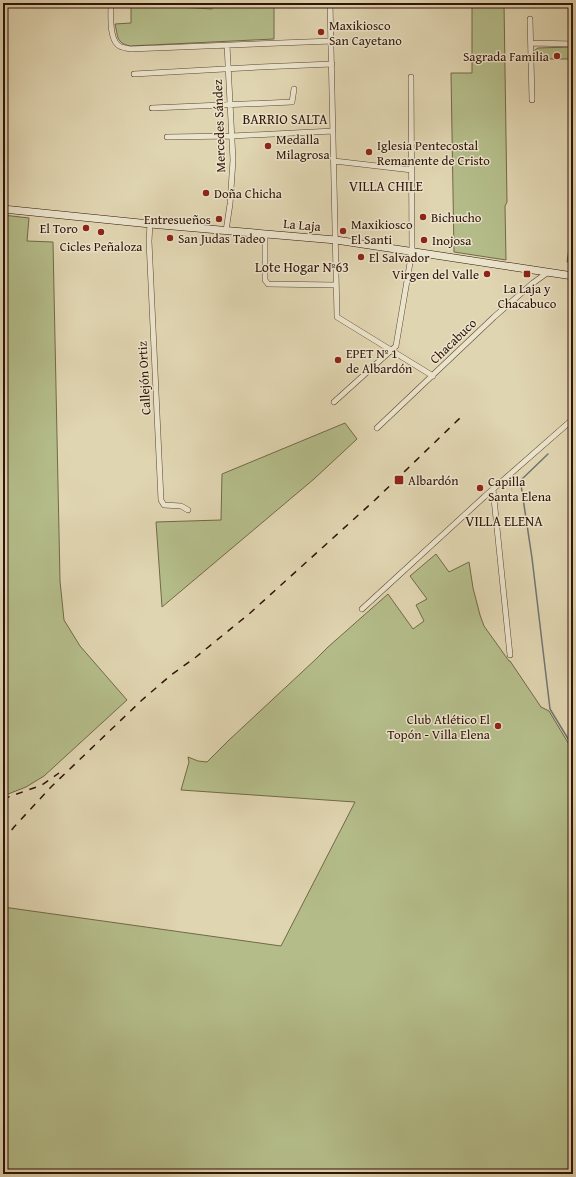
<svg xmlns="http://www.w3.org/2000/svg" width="576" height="1177" font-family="'Gentium Book Plus',serif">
	<rect width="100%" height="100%" fill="#e0d5b1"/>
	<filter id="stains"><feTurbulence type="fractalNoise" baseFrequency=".005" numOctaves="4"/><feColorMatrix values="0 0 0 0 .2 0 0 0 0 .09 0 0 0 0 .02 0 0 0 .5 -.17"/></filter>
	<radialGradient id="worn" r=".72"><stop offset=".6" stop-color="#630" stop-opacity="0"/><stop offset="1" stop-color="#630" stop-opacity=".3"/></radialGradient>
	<path fill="#b4bd8a" stroke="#726848" d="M212 3H274V39L130 46C116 43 118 36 115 24L131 23V4L212 9Z
		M472 3H504L507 202 505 206 506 260 454 252 451 73H472Z
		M573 47V59H535V50L538 48Z
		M3 215 29 218 27 241 53 242 60 581 64 620 80 646 127 700 44 776 26 787 3 796Z
		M569 248 573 249V263L567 262Z
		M345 423 357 439 314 479 162 607 156 522 221 520 222 474Z
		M436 554 449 572 469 562 473 588 480 615 484 626 509 661H510L541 707 549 711 573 751V1174H3V907L281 946 355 802 181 790 189 762 188 757 198 761 207 762 228 741 316 659 328 647 388 594 413 629 424 621 416 605 427 599 410 576Z"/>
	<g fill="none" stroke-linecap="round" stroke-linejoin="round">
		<path stroke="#6f7571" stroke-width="1.5" d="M548 454 522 479 521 485 532 558 550 709 573 747"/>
		<g stroke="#5c4432" stroke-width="6">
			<path id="minor" d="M111 3C111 14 109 38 118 45 121 48 127 48 130 49L332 41
				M330 3 337 317 433 376
				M530 19 532 100
				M531 43 573 44
				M134 74 260 67 332 64
				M152 108 292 102 294 89
				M167 137 232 136 333 131
				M334 161 412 170
				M150 224 149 241 161 500 164 505 181 506 188 510
				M226 231 230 204 233 160 227 45
				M265 234V280L268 284 336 285
				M334 402 396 346 412 251 411 77
				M377 428 494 317 533 283 547 273
				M493 489 510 655
				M362 609 484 497 573 419"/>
		</g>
		<g stroke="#301307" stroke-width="8">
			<path id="secondary" d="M3 209 150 224 336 240 573 276"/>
		</g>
		<use href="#minor" stroke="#ebe4cc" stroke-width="5"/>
		<use href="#secondary" stroke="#ebe4cc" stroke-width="7"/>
		<path stroke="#301307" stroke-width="1.5" stroke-dasharray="7 7" stroke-linecap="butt" d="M3 799 42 785 59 773
			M3 841 14 827 51 787 142 700 171 675 196 657 249 614 375 500 460 418"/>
	</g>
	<g fill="#8f2418" stroke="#ebe4cc" stroke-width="1.5">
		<circle cx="321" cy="32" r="4"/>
		<circle cx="557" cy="56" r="4"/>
		<circle cx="268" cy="146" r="4"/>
		<circle cx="369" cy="152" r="4"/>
		<circle cx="206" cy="193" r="4"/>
		<circle cx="423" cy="217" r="4"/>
		<circle cx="219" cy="219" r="4"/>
		<circle cx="86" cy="228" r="4"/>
		<circle cx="343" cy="231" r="4"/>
		<circle cx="101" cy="232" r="4"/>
		<circle cx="170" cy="238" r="4"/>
		<circle cx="424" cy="240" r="4"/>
		<circle cx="361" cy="257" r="4"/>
		<circle cx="487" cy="274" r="4"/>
		<rect x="523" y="270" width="8" height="8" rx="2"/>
		<circle cx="338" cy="360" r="4"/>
		<rect x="394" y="475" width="10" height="10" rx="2"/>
		<circle cx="480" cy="488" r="4"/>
		<circle cx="498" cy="726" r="4"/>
	</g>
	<g text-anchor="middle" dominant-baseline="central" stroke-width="3" stroke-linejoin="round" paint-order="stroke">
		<g font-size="13" fill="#301307" stroke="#ebe4cc" text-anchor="start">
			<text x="329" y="25">Maxikiosco<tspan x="329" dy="15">San Cayetano</tspan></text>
			<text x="549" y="56" text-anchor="end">Sagrada Familia</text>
			<text x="276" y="139">Medalla<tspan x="276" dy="15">Milagrosa</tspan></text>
			<text x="377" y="145">Iglesia Pentecostal<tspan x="377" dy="15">Remanente de Cristo</tspan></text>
			<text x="214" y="193">Doña Chicha</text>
			<text x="431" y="217">Bichucho</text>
			<text x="211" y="219" text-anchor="end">Entresueños</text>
			<text x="351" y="224">Maxikiosco<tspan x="351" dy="15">El Santi</tspan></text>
			<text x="78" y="228" text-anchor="end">El Toro</text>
			<text x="178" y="238">San Judas Tadeo</text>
			<text x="432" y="240">Inojosa</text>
			<text x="101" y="246" text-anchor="middle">Cicles Peñaloza</text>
			<text x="369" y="257">El Salvador</text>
			<text x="479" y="274" text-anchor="end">Virgen del Valle</text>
			<text x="527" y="288" text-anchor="middle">La Laja y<tspan x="527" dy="15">Chacabuco</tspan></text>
			<text x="346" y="353">EPET Nº 1<tspan x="346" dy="15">de Albardón</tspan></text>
			<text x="408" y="480">Albardón</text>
			<text x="488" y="481">Capilla<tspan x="488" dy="15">Santa Elena</tspan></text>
			<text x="490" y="719" text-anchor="end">Club Atlético El<tspan x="490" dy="15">Topón - Villa Elena</tspan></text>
		</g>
		<g font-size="13" fill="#301307" stroke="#ebe4cc">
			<text transform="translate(219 126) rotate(-92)">Mercedes Sández</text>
			<text transform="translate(302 225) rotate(5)">La Laja</text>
			<text transform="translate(453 341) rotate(-44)">Chacabuco</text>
			<text transform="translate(144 378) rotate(-93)">Callejón Ortiz</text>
		</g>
		<g font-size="14" fill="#301307" stroke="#ebe4cc">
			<text x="285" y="119">BARRIO SALTA</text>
			<text x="386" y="186">VILLA CHILE</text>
			<text x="302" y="267">Lote Hogar Nº63</text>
			<text x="504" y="521">VILLA ELENA</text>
		</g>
	</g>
	<rect width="576" height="1177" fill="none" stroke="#e0d5b1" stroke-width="16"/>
	<rect x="4" y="4" width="568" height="1169" fill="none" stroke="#301307" stroke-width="2"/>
	<rect x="8" y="8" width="560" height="1161" fill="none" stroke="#301307"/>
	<rect width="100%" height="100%" filter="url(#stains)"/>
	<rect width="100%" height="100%" fill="url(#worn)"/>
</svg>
